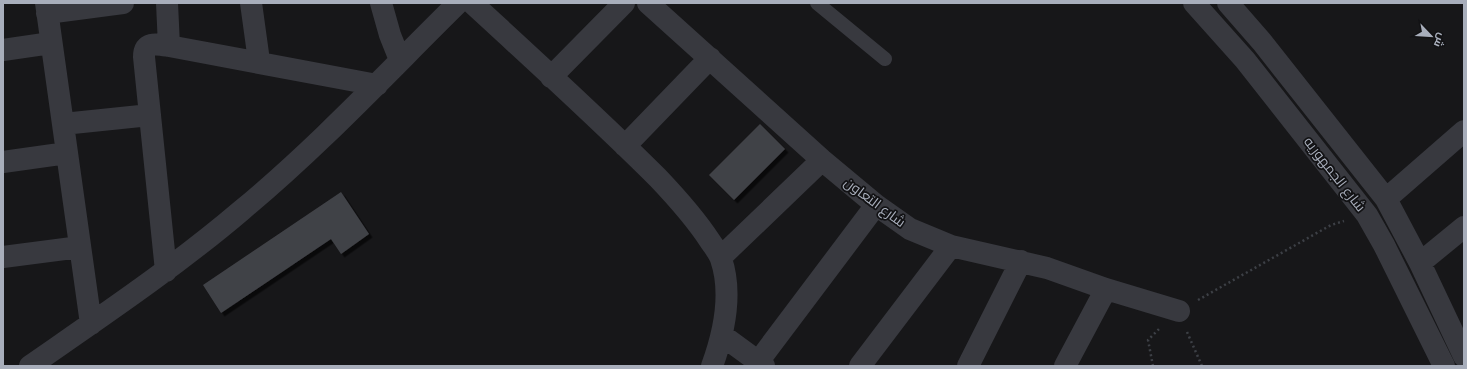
<svg xmlns="http://www.w3.org/2000/svg" width="1467" height="369" font-family="Raleway,Cairo,sans-serif">
	<defs>
		<filter id="shadow"><feDropShadow dx="3.5" dy="3.5" stdDeviation="0" flood-color="#0009"/></filter>
	</defs>
	<rect width="100%" height="100%" fill="#171719"/>
	<path fill="#414247" filter="url(#shadow)" d="M760 124 785 149 734 200 709 175Z
		M341 192 369 234 341 254 331 239 221 313 203 285Z"/>
	<g fill="none" stroke-linecap="round" stroke-linejoin="round">
		<path stroke="#3d4046" stroke-width="2.5" stroke-dasharray="2 3" stroke-linecap="butt" d="M1198 300 1331 225 1344 221
			M1187 332 1202 366
			M1153 366 1148 340 1160 328"/>
		<path stroke="#38393f" stroke-width="14" d="M817 3 885 59"/>
		<path stroke="#38393f" stroke-width="22" d="M46 3 91 324
			M167 3 169 46
			M251 3 259 61
			M381 3 390 35 400 60
			M472 3C535 61 598 118 658 178 677 198 695 218 710 241 714 247 719 253 721 259 733 294 724 333 712 366
			M648 3 822 160 876 205 910 229 951 246 1047 268 1106 289 1179 311
			M1194 3 1245 60 1367 215 1384 245 1444 366
			M1228 3 1262 42 1386 199 1420 263 1464 356
			M47 13 123 3
			M3 50 51 43
			M551 77 624 3
			M63 124 150 115
			M625 146 710 58
			M3 162 67 153
			M1386 199 1464 131
			M3 257 80 247
			M721 257 822 160
			M1420 263 1464 227
			M166 271 144 57C144 41 157 44 169 46L377 85
			M723 336 764 366
			M758 362 876 205
			M30 366C102 316 175 267 242 210 319 146 387 73 458 3
			M860 366 951 246
			M968 366 1021 261
			M1065 366 1106 289"/>
	</g>
	<g text-anchor="middle" dominant-baseline="central" stroke-width="3.5" stroke-linejoin="round" paint-order="stroke">
		<g font-size="14" fill="#a8aebb" stroke="#121214">
			<text transform="translate(1335 174) rotate(52)">شارع الجمهوريه</text>
			<text transform="translate(875 202) rotate(37)">شارع التعاون</text>
		</g>
	</g>
	<rect width="1467" height="369" fill="none" stroke="#a8aebb" stroke-width="8"/>
	<g transform="translate(1431 36) rotate(115)" stroke="#121214" stroke-width="3" paint-order="stroke">
	<path d="M0-3L7 15L0 10L-7 15Z" fill="#a8aebb"/>
	<text y="-6" font-size="11" font-weight="bold" text-anchor="middle" fill="#a8aebb">ش</text>
	</g>
</svg>
